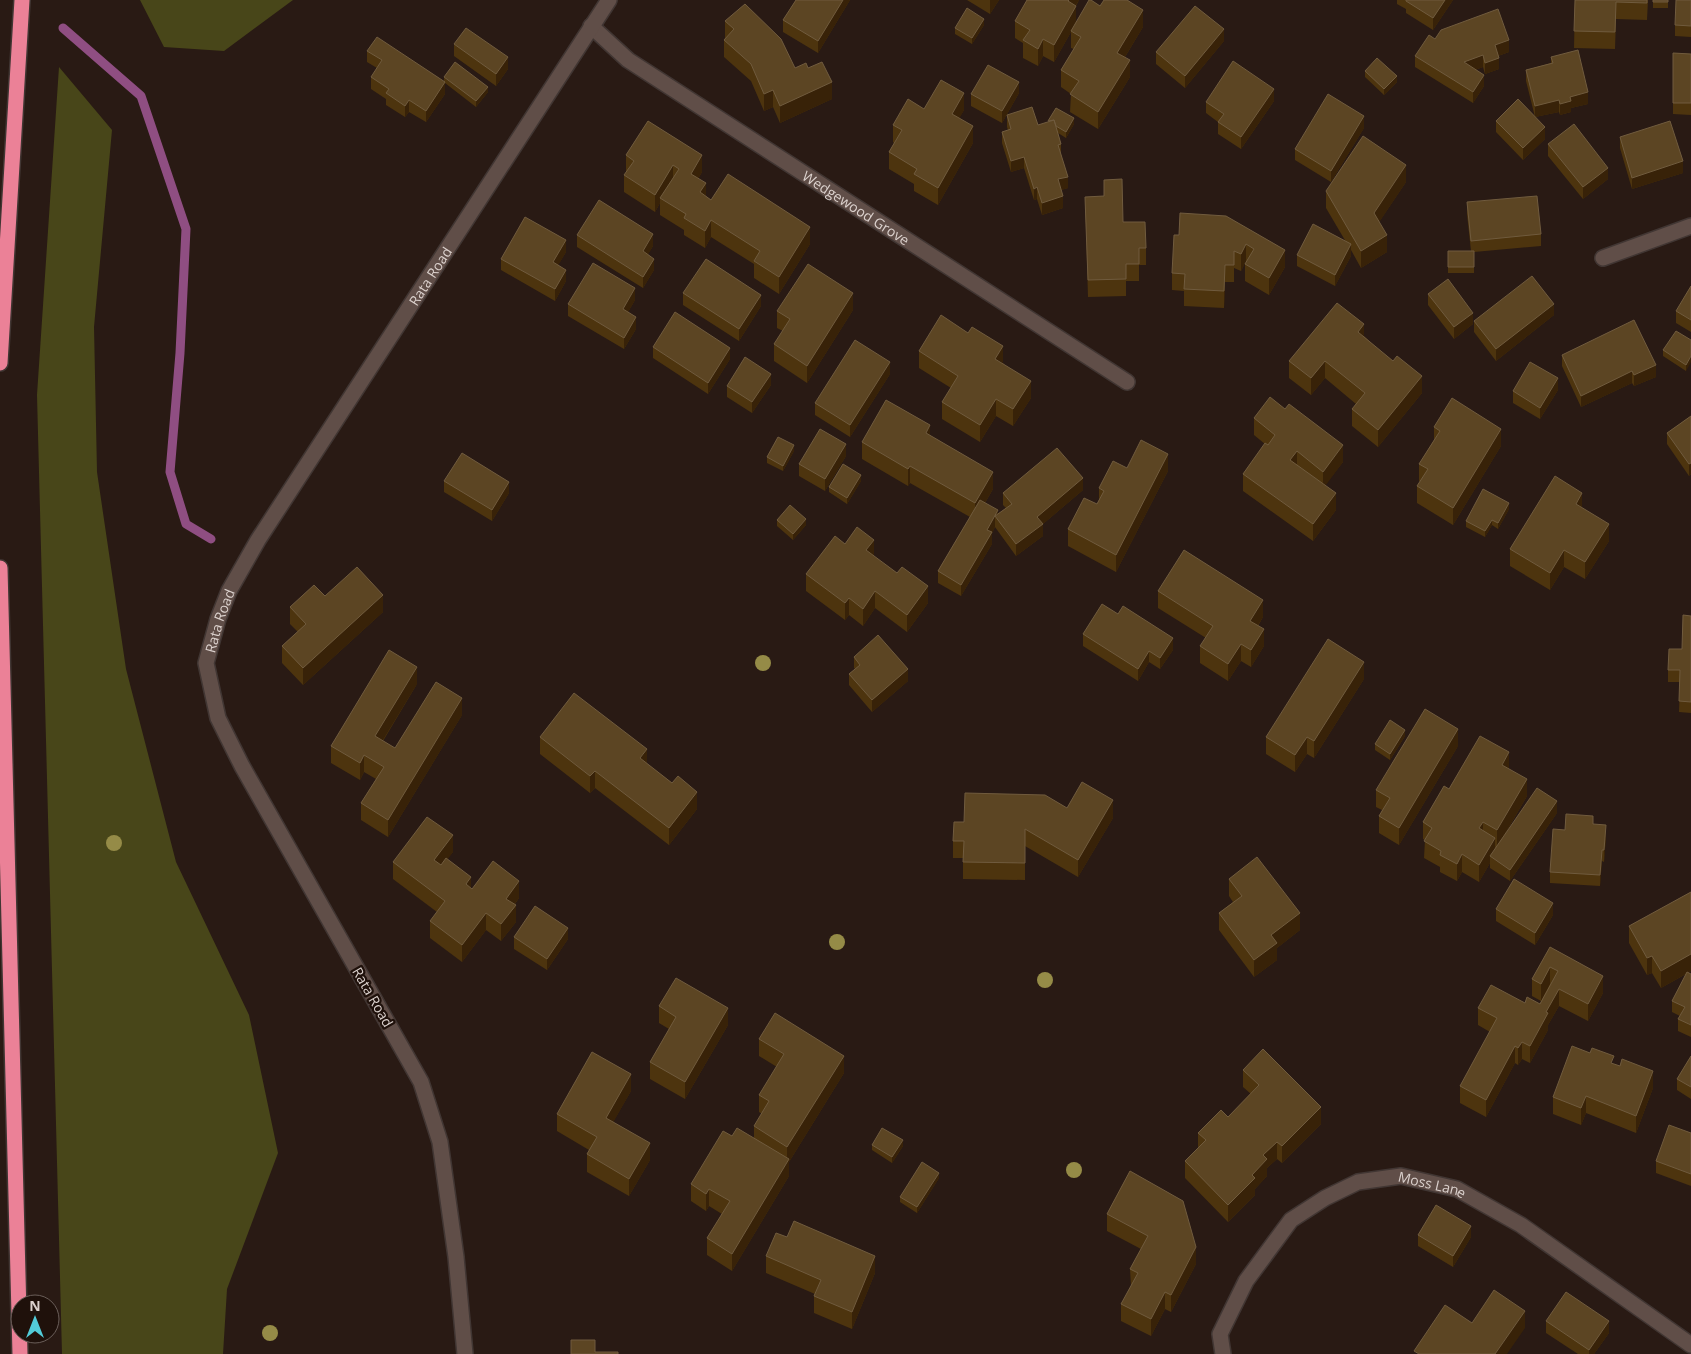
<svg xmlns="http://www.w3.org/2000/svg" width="1691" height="1354" font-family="'Open Sans',sans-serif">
	<rect width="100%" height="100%" fill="#291a14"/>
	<path fill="#484619" d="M140 0H293L224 51 164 47Z
		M59 67 112 130 94 327 97 472 126 669 176 862 249 1015 278 1153 227 1289 223 1354H62L37 395Z"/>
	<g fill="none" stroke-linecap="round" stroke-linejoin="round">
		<path stroke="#8f4e82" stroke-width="9" d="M63 28 141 96 186 229 180 353 170 472 186 524 211 539"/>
		<g stroke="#413633" stroke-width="18">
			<g id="minor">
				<path id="s1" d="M591 26 628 60 1127 382"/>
				<path d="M1603 258 1691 226"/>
				<path id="s2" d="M465 1354 456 1257 440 1142 421 1082 242 766 218 718 206 663 218 619 229 591 258 540 609 0"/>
				<path id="s3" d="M1223 1354 1220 1334 1246 1281 1291 1220 1325 1198 1358 1182 1401 1176 1457 1189 1521 1225 1691 1345"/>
			</g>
		</g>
		<g stroke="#413633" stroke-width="18">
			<path id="highway" d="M0 363 22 0
				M0 568 20 1354"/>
		</g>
		<use href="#minor" stroke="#604e48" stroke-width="15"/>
		<use href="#highway" stroke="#eb8197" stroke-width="15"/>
	</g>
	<g fill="#958b47">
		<circle cx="763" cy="663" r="8"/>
		<circle cx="114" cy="843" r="8"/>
		<circle cx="837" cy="942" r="8"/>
		<circle cx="1045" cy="980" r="8"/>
		<circle cx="1074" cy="1170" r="8"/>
		<circle cx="270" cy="1333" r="8"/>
	</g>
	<path fill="#4d340e" d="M796 0H850L818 53 783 32V20Z
		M967 0H999L990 14Z
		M1027 0H1079L1076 6V22L1100 6 1143 27 1125 57 1130 77 1098 129 1070 112 1071 94 1061 87V70L1074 49 1071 48V32L1054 62 1043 56 1038 66 1023 58V43L1015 38V21Z
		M1397 0H1453L1433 30 1406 13V9L1397 4Z
		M1575 0H1648L1647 20 1616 19 1615 49 1574 48Z
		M1653 0H1668V8H1653Z
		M1691 0V37L1675 36V25Z
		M725 21 795 68H808L832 99 780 123 773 107 764 111 751 81 724 57V40L725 38Z
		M984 25 972 44 955 34V28Z
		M1435 39 1509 52 1498 56 1499 69 1485 74 1483 67 1475 70 1484 86 1473 103 1415 67V56Z
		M1224 41 1185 88 1156 64V52Z
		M454 44 508 69 496 86 454 56Z
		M367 51 444 82V77L488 92 476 107 445 83V94L426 122 409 112 405 117 386 105V99L371 89V77L377 68 367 62Z
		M1673 53 1691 54V115L1673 114Z
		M1551 57 1588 104 1571 108V112L1560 115 1559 112 1535 117 1545 139 1523 160 1496 132V121L1535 117 1526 81V70L1551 63Z
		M1365 71 1397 82 1384 95 1365 77Z
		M1019 93 1002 123 971 106V94Z
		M1274 101 1241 149 1218 134V122L1206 113V102Z
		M924 109 964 110 959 118 973 143 938 205 914 191V184L889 169V152L894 143 893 142V125Z
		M1007 115 1038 125 1074 124 1066 138 1058 133 1061 144V154L1068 188 1061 190 1063 208 1042 215 1037 199 1034 200 1024 168 1011 172 1002 143V132L1008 130 1007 127Z
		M648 121 702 172 698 179 706 196 711 200 810 244 779 294 754 278V264L711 237 705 248 684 235V230L660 215V203L655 212 624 192V175L626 173V155Z
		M1364 128 1331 182 1295 160V149Z
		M1620 137 1683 173 1632 189 1620 148Z
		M1548 144 1608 179 1583 199 1548 156Z
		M1104 180 1123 222 1146 248V265H1139V281H1126V296L1088 297 1085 197 1104 196Z
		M1406 182 1379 222 1387 252 1361 268 1351 250V256L1335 286 1297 266V255L1346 242 1326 208V191Z
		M1467 202 1541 234V246L1474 252V273H1448V251H1471L1467 214Z
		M1226 216 1285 267 1269 295 1245 281V264L1247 262 1246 261 1241 271 1234 268V282H1225L1224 308 1184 306V291L1172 290V273L1179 235Z
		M577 235 653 246 648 254 654 270 643 288 577 247Z
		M566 252 558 265 566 281 555 301 501 270V259Z
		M1691 286V332L1676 323V311Z
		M683 293 761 306 739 341 683 305Z
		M1428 294 1473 324 1454 339 1428 305Z
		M635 300 628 312 636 329 624 349 568 316V304Z
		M853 310 807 383 774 361V344L783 331 777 328V311Z
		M1554 315 1496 361 1474 332V321Z
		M1364 336 1422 393 1378 447 1352 426V409L1356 404 1325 378 1311 395 1289 378V361Z
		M1691 340 1686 371 1663 356V350Z
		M653 347 730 359 708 394 653 358Z
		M919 351 1003 363 1031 398 1013 426 996 416 980 442 942 419V402L951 388 919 368Z
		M1562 355 1656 377 1634 386 1632 383 1581 407 1562 366Z
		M890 374 850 437 815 415V403Z
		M771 385 752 413 727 397V386Z
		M1558 390 1540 419 1513 403V391Z
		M1691 416V474L1689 476 1667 444V433Z
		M1254 418 1343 462 1325 485 1336 510 1313 541 1243 491V474L1265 444 1254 435Z
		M1434 427 1501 446 1453 525 1417 503V486L1420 481H1419V464L1434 440Z
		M930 435 993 489 985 503 998 514 1006 508 1003 505V493L1083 490 1043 524V536L1016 556 995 527 992 533V544L961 596 938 583V571L970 517 910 483 908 486 862 459V442Z
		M794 451 783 471 767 463V457Z
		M846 456 825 491 799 476V464Z
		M1127 468 1168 471 1116 572 1068 546V529L1097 504 1099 500V488Z
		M444 481 509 493 492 521 444 492Z
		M861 481 847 504 829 492V487Z
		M1582 508 1609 541 1585 579 1564 567 1550 590 1510 566V549Z
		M1509 509 1498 529 1492 525 1485 537 1466 527V521Z
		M777 520 806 525 793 540 777 526Z
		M845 544 874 556 928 603 907 632 875 608 863 626 849 615 845 620 806 591V574Z
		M1158 591 1263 617 1258 626 1264 646 1251 667 1241 661 1228 681 1200 663V646L1206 638 1158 608Z
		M325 596 383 612 303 685 282 663V646L298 632 290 624V607Z
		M1118 614 1173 650 1160 669 1149 662 1138 681 1083 646V634Z
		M1691 616V713L1679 712 1680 682H1668V670L1682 649Z
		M854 657 908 681 872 712 849 685V674L855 669 854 668Z
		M1364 679 1314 758 1307 754 1295 772 1266 754V737Z
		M417 684 383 741 395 748 462 715 388 837 361 820V803L376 779 364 772 360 780 331 763V746Z
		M1405 736 1390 760 1375 750V744Z
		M540 737 647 764 672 783 697 809 669 845 595 788 590 793 540 754Z
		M1458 746 1399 845 1379 833V816L1382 810 1376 807V790Z
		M1509 769 1527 796 1501 841 1557 813 1510 881 1490 868V863L1479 882 1462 872 1457 881 1440 872V867L1424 858 1425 840 1423 839V822Z
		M1067 808 1113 818 1078 877 1025 846V880L963 879V858H953V841L964 822Z
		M1593 824 1606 836 1604 862 1602 861 1600 886 1550 883V872L1565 830Z
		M453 852 447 859 472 889 519 898 515 904 516 922 501 941 486 930 462 962 430 938V921L437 912 393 879V862Z
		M1229 879 1300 930 1277 948V960L1254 977 1219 930V913L1233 902 1229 896Z
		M1691 892V971L1688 973 1691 974V1037L1678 1031V1019L1680 1016 1672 1012V1001L1686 974 1661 988 1652 973 1647 975 1629 943V926Z
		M1496 909 1553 915 1535 945 1496 921Z
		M514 937 568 939 547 970 514 949Z
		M1550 947 1603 993 1588 1021 1559 1006 1548 1025V1030L1530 1063 1522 1059 1518 1065 1515 1063 1486 1117 1460 1103V1086L1490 1032 1478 1025V1008L1525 1003 1540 1004 1541 1001 1532 996V979Z
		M659 1006 728 1025 685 1099 650 1079V1062L669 1029 659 1023Z
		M759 1039 844 1073 789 1162V1176L732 1271 707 1255V1238L722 1214 709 1206 706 1211 691 1201V1184L754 1138V1126L762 1114 759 1112V1095L777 1067 759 1056Z
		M1691 1056V1099L1677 1090V1079Z
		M1614 1064 1653 1088 1636 1133 1586 1113 1581 1125 1553 1114V1097Z
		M1243 1070 1321 1124 1282 1163 1277 1159 1267 1168V1176L1255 1189V1195L1228 1222 1185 1178V1161L1198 1148V1133L1228 1117 1251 1094 1243 1087Z
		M631 1091 613 1122 650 1160 629 1196 587 1172V1154L589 1150 557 1131V1114Z
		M1691 1133V1186L1656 1173V1161Z
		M872 1145 903 1146 892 1163 872 1150Z
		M1130 1171 1196 1264 1171 1312 1165 1309 1151 1336 1121 1321V1304L1131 1286 1130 1269 1141 1249 1107 1231V1214Z
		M939 1178 917 1213 900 1202V1197Z
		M1418 1235 1471 1237 1453 1267 1418 1246Z
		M787 1237 875 1273 852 1329 814 1313V1296L815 1294 766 1273V1256Z
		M1546 1321 1609 1333 1594 1354H1578L1546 1333Z"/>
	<path fill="#382208" d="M843 0H850L818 53V41Z
		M990 0H999L990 14Z
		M1069 0H1079L1068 18V1Z
		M1445 0H1453L1433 30V18Z
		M1076 6V23L1071 31V32L1054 62V45Z
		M1143 10V27L1117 70V53Z
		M984 19V25L972 44V38Z
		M1224 29V41L1185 88V76Z
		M1043 39V56L1038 66V49Z
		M1509 40V52L1495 57V45Z
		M1483 55V67L1464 74V62Z
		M508 57V69L496 86V74Z
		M1499 58V69L1485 74V63Z
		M1130 60V77L1098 129V112Z
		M1484 75V86L1473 103V92Z
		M1397 76V82L1384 95V89Z
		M445 82V94L426 122V111Z
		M832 82V99L780 123V106Z
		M1019 82V93L1002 123V111Z
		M488 87V92L476 107V101Z
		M1274 89V101L1241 149V137Z
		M773 90V107L764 111V94Z
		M1588 92V104L1571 108V112L1560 115V104L1570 97Z
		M964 93V110L952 131V114Z
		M409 100V112L405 117V106Z
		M1559 100V112L1535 117V106Z
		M1364 116V128L1331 182V171Z
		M1074 118V124L1066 138V132Z
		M973 126V143L938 205V188Z
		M1545 127V139L1523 160V148Z
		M702 155V172L691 191V174Z
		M1024 157V168L1011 172V161Z
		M1683 161V173L1632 189V178Z
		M673 165V182L660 198V203L655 212V195Z
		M1406 165V182L1374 230V213Z
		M1608 168V179L1583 199V187Z
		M1068 177V188L1058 191V179Z
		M706 183V200L700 192Z
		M1037 187V199L1034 200V189Z
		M1063 196V208L1042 215V203Z
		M711 220V237L705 248V231Z
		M810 227V244L779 294V277Z
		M653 234V246L643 263V251Z
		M1387 235V252L1361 268V251Z
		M566 240V252L553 274V262Z
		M1246 244V261L1241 271V254Z
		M1351 244V256L1335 286V275Z
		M1285 250V267L1269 295V278Z
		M654 259V270L643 288V277Z
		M1225 265V282L1224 308V291Z
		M566 270V281L555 301V289Z
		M635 288V300L623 321V309Z
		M853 293V310L807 383V366Z
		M761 295V306L739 341V329Z
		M1554 304V315L1496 361V349Z
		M1473 313V324L1454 339V327Z
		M636 317V329L624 349V338Z
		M1364 324V341L1358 332Z
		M1003 346V363L995 359Z
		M730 348V359L708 394V383Z
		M1691 356V362L1686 371V365Z
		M1325 361V378L1311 395V378Z
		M890 362V374L850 437V425Z
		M1656 365V377L1634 386V375Z
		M1632 371V383L1581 407V396Z
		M771 374V385L752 413V402Z
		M1422 376V393L1378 447V430Z
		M1558 378V390L1540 419V408Z
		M1031 381V398L1013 426V409Z
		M996 399V416L980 442V425Z
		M930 425V442L926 433Z
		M1501 429V446L1453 525V508Z
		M846 444V456L825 491V479Z
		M794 445V451L783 471V466Z
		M1343 445V462L1323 489V472Z
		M1297 451V468L1290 460Z
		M1168 454V471L1116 572V555Z
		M1691 463V474L1689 476V464Z
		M910 466V483L908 486V469Z
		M993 472V489L975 520V503Z
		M861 475V481L847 504V498Z
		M1083 478V490L1043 524V536L1016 556V544L1037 517Z
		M509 482V493L492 521V510Z
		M1336 493V510L1313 541V524Z
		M1582 493V510L1576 504Z
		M1509 503V509L1498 529V523Z
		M998 510V520L995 516V527L992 533V544L961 596V585L987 530Z
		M806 519V525L793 540V534Z
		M1492 520V525L1485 537V531Z
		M1609 524V541L1585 579V562Z
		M874 540V557L866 550Z
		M1564 550V567L1550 590V573Z
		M928 586V603L907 632V615Z
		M875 591V608L863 626V609Z
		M383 595V612L303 685V668Z
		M849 598V615L845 620V603Z
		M1263 600V617L1250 638V621Z
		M1264 629V646L1251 667V650Z
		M1173 638V650L1160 669V658Z
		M1241 644V661L1228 681V664Z
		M1149 651V662L1138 681V669Z
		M1364 662V679L1314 758V741Z
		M417 667V684L375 753V736Z
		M908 669V681L872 712V700Z
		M462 698V715L388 837V820Z
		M1458 729V746L1399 845V828Z
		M1405 730V736L1390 760V754Z
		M1307 737V754L1295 772V755Z
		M647 749V766L640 758Z
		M1509 752V769L1502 765Z
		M364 755V772L360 780V763Z
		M595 771V788L590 793V776Z
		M1527 779V796L1497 847V830Z
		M697 792V809L669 845V828Z
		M1113 800V818L1078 877V860Z
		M1557 801V813L1510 881V870Z
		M1483 822V839L1479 828Z
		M1606 825V836L1604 862V850Z
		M453 835V852L434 877V860Z
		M1495 838V855L1490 856V863L1479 882V865Z
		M1602 850V861L1600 886V875Z
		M1462 854V872L1457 881V864Z
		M471 877V894L466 884Z
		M519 881V898L506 916V899Z
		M1553 903V915L1535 945V933Z
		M516 905V922L501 941V924Z
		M486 913V930L462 962V945Z
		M1300 913V930L1277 948V960L1254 977V960L1271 935Z
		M568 928V939L547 970V959Z
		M1691 954V971L1661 988V971Z
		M1652 956V973L1647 975V958Z
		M1550 967V984L1541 1001V984Z
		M1603 976V993L1588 1021V1004Z
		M1559 989V1006L1548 1025V1030L1530 1063V1046L1546 1012Z
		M728 1008V1025L685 1099V1082Z
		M1522 1042V1059L1518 1065V1048Z
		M1515 1046V1063L1486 1117V1100Z
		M844 1056V1073L789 1162V1176L732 1271V1254L787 1161V1147Z
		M1653 1071V1088L1636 1133V1116Z
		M631 1074V1091L606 1135V1118Z
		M1586 1096V1113L1581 1125V1108Z
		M1321 1107V1124L1282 1163V1146Z
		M903 1140V1146L892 1163V1157Z
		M1277 1142V1159L1267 1168V1176L1255 1189V1195L1228 1222V1205L1252 1175 1263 1155Z
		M650 1143V1160L629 1196V1179Z
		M939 1173V1178L917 1213V1207Z
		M709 1189V1206L706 1211V1194Z
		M1471 1226V1237L1453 1267V1256Z
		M1196 1247V1264L1171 1312V1295Z
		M875 1256V1273L852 1329V1312Z
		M1165 1292V1309L1151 1336V1319Z
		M1525 1311V1328L1507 1354H1495Z
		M1609 1321V1333L1594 1354H1589V1350Z"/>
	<path fill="#5c4523" stroke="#705b3e" d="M796 0H843L818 41 783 20Z
		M1027 0H1069L1068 1 1076 6 1054 45 1043 39 1038 49 1023 40 1030 30 1015 21Z
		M1089 0H1091L1100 6 1104 0H1127L1143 10 1117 53 1130 60 1098 112 1070 94 1079 81 1061 70 1081 37 1071 31Z
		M1406 0H1445L1433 18 1406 1Z
		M1575 0H1647V3L1616 2 1615 32 1574 31Z
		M1653 0H1668V2H1653Z
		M1676 0H1691V26L1675 25Z
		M745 4 781 39 795 68 806 63 808 68 822 62 832 82 780 106 773 90 764 94 751 64 724 40 734 29 725 21Z
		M1195 6 1224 29 1185 76 1156 52Z
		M967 8 984 19 972 38 955 28Z
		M1498 9 1509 40 1495 45 1499 58 1485 63 1483 55 1464 62 1484 75 1473 92 1415 56 1429 35 1435 39 1441 30Z
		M466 28 508 57 496 74 454 44Z
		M377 37 445 82 426 111 409 100 405 106 386 93 389 89 371 77 382 60 367 51Z
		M1578 50 1588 92 1570 97 1571 101 1560 104 1559 100 1535 106 1526 70 1553 63 1551 57Z
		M1673 53 1691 54V103H1673Z
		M1377 58 1397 76 1384 89 1365 71Z
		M1233 61 1274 89 1241 137 1218 122 1224 114 1206 102Z
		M455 62 488 87 476 101 444 77Z
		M988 65 1019 82 1002 111 971 94Z
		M941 80 964 93 952 114 973 126 938 188 914 174 917 169 889 152 902 130 893 125 908 99 924 109Z
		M1328 94 1364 116 1331 171 1295 149Z
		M1518 99 1545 127 1523 148 1496 121Z
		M1032 107 1038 125 1054 120 1061 144 1058 145 1068 177 1058 179 1063 196 1042 203 1037 187 1034 189 1024 157 1011 161 1002 132 1011 129 1007 115Z
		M1056 108 1074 118 1066 132 1056 126 1054 120 1048 121Z
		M648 121 702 155 691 174 706 183 700 192 711 200 728 174 810 227 779 277 754 261 760 251 711 220 705 231 684 218 686 214 660 198 679 169 673 165 655 195 624 175 634 161 626 155Z
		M1670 121 1683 161 1632 178 1620 137Z
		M1574 124 1608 168 1583 187 1548 144Z
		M1363 136 1406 165 1374 213 1387 235 1361 251 1326 191Z
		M1122 179 1123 222H1145L1146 248H1139V264H1126V279L1088 280 1085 197 1104 196V180Z
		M1537 196 1541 234 1471 241 1467 202Z
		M599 200 653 234 643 251 654 259 643 277 577 235Z
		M1180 213 1226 216 1285 250 1269 278 1245 264 1254 249 1246 244 1241 254 1234 251V265H1225L1224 291 1184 289 1185 274 1172 273 1174 235H1179Z
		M525 217 566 240 553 262 566 270 555 289 501 259Z
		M1313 224 1351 244 1335 275 1297 255Z
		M1448 251H1474V267H1448Z
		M706 259 761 295 739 329 683 293Z
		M593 263 635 288 623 309 636 317 624 338 568 304Z
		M808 264 853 293 807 366 774 344 790 319 777 311Z
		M1532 276 1554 304 1496 349 1474 321Z
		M1448 279 1473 313 1454 327 1428 294Z
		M1691 286V320L1676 311Z
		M1337 303 1364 324 1358 332 1393 361 1397 356 1422 376 1378 430 1352 409 1365 393 1325 361 1311 378 1289 361Z
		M675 312 730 348 708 383 653 347Z
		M941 315 968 333 972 327 1003 346 995 359 1031 381 1013 409 996 399 980 425 942 402 958 376 919 351Z
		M1634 320 1656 365 1634 375 1632 371 1581 396 1562 355Z
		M1676 331 1691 340V356L1686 365 1663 350Z
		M855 340 890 362 850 425 815 403Z
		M745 357 771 374 752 402 727 386Z
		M1530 362 1558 378 1540 408 1513 391Z
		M1270 397 1285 409 1289 404 1343 445 1323 472 1297 451 1290 460 1336 493 1313 524 1243 474 1265 443 1268 445 1275 435 1254 418Z
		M1452 398 1501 429 1453 508 1417 486 1428 469 1419 464 1440 431 1434 427Z
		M886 400 930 425 926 433 993 472 975 503 910 466 908 469 862 442Z
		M1691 416V463L1689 464 1667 433Z
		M820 429 846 444 825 479 799 464Z
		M778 437 794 445 783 466 767 457Z
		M1141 440 1168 454 1116 555 1068 529 1084 498 1097 504 1104 491 1099 488 1113 461 1127 468Z
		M1057 448 1083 478 1037 517 1043 524 1016 544 995 516 1012 504 1003 493Z
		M462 453 509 482 492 510 444 481Z
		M843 464 861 475 847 498 829 487Z
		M1555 476 1582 493 1576 504 1609 524 1585 562 1564 550 1550 573 1510 549Z
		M1483 489 1509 503 1498 523 1492 520 1485 531 1466 521Z
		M980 500 998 510 987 530 992 532 961 585 938 571Z
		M790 505 806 519 793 534 777 520Z
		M857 527 874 540 866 550 897 573 902 567 928 586 907 615 875 591 863 609 849 598 845 603 806 574 835 536 845 544Z
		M1184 550 1263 600 1250 621 1264 629 1251 650 1241 644 1228 664 1200 646 1213 626 1158 591Z
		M357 567 383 595 303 668 282 646 306 624 290 607 314 585 325 596Z
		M1102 604 1118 614 1123 606 1173 638 1160 658 1149 651 1138 669 1083 634Z
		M1683 615 1691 616V702L1679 701 1680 670H1668L1669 649H1682Z
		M878 635 908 669 872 700 849 674 860 665 854 657Z
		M1328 639 1364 662 1314 741 1307 737 1295 755 1266 737Z
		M389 650 417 667 375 736 395 748 436 682 462 698 388 820 361 803 384 767 364 755 360 763 331 746Z
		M574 693 647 749 640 758 672 783 678 776 697 792 669 828 595 771 590 776 540 737Z
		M1425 709 1458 729 1399 828 1379 816 1390 798 1376 790Z
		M1390 720 1405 730 1390 754 1375 744Z
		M1480 736 1509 752 1502 765 1527 779 1497 830 1483 822 1479 828 1495 838 1479 865 1462 854 1457 864 1440 855 1441 851 1424 841 1432 828 1423 822 1444 786 1449 789Z
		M1082 782 1113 800 1078 860 1025 829V863L963 862 964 841H953L954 822H964L965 793 1045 795 1067 808Z
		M1537 788 1557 801 1510 870 1490 856Z
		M1566 814 1593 816V824L1606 825 1604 850H1602L1600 875 1550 872 1553 829 1565 830Z
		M427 817 453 835 434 860 441 865 446 858 471 877 466 884 472 889 493 861 519 881 506 899 516 905 501 924 486 913 462 945 430 921 445 901 393 862Z
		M1257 857 1300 913 1271 935 1277 943 1254 960 1219 913 1242 896 1229 879Z
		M1514 879 1553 903 1535 933 1496 909Z
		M1691 892V954L1661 971 1652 956 1647 958 1629 926Z
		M535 906 568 928 547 959 514 937Z
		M1550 947 1603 976 1588 1004 1559 989 1546 1012 1548 1013 1530 1046 1522 1042 1518 1048 1515 1046 1486 1100 1460 1086 1497 1018 1478 1008 1491 985 1525 1003 1527 997 1540 1004 1558 971 1550 967 1541 984 1532 979Z
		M1687 972 1691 974V1025L1678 1019 1685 1007 1672 1001Z
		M676 978 728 1008 685 1082 650 1062 676 1017 659 1006Z
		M775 1013 844 1056 787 1147 754 1126 769 1101 759 1095 784 1054 759 1039Z
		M1572 1046 1590 1053 1592 1048 1614 1056 1611 1063 1620 1066 1622 1059 1653 1071 1636 1116 1586 1096 1581 1108 1553 1097Z
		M1263 1049 1321 1107 1282 1146 1277 1142 1263 1155 1267 1159 1252 1175 1255 1178 1228 1205 1185 1161 1206 1140 1198 1133 1221 1110 1228 1117 1259 1085 1243 1070Z
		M592 1052 631 1074 606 1118 650 1143 629 1179 587 1154 597 1137 557 1114Z
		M1691 1056V1087L1677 1079Z
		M1669 1125 1691 1133V1174L1656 1161Z
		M737 1128 789 1159 732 1254 707 1238 730 1201 709 1189 706 1194 691 1184 723 1131 732 1136Z
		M882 1128 903 1140 892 1157 872 1145Z
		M922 1162 939 1173 917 1207 900 1197Z
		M1130 1171 1183 1201 1196 1247 1171 1295 1165 1292 1151 1319 1121 1304 1138 1273 1130 1269 1148 1236 1107 1214Z
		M1436 1205 1471 1226 1453 1256 1418 1235Z
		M794 1221 875 1256 852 1312 814 1296 821 1280 766 1256 776 1233 787 1237Z
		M1494 1290 1525 1311 1495 1354H1419L1414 1351 1445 1305 1472 1323Z
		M1566 1292 1609 1321 1589 1350 1546 1321Z
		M571 1340H595V1352H618V1354H571Z"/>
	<g text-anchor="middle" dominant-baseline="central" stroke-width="4.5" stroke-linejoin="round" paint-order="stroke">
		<g font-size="14" fill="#dbd1cd" stroke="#1f110b">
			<text stroke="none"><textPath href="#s1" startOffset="322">Wedgewood Grove</textPath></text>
			<text stroke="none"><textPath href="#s2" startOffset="1199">Rata Road</textPath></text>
			<text stroke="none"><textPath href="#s2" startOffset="794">Rata Road</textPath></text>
			<text transform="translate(373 997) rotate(60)">Rata Road</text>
			<text stroke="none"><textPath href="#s3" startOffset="308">Moss Lane</textPath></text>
		</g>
	</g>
	<g transform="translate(35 1319)"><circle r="24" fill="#1f110b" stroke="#6a5e59"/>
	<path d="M0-4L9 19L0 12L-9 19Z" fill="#52cbd8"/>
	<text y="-8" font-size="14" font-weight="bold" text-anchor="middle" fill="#dbd1cd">N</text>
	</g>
</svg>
